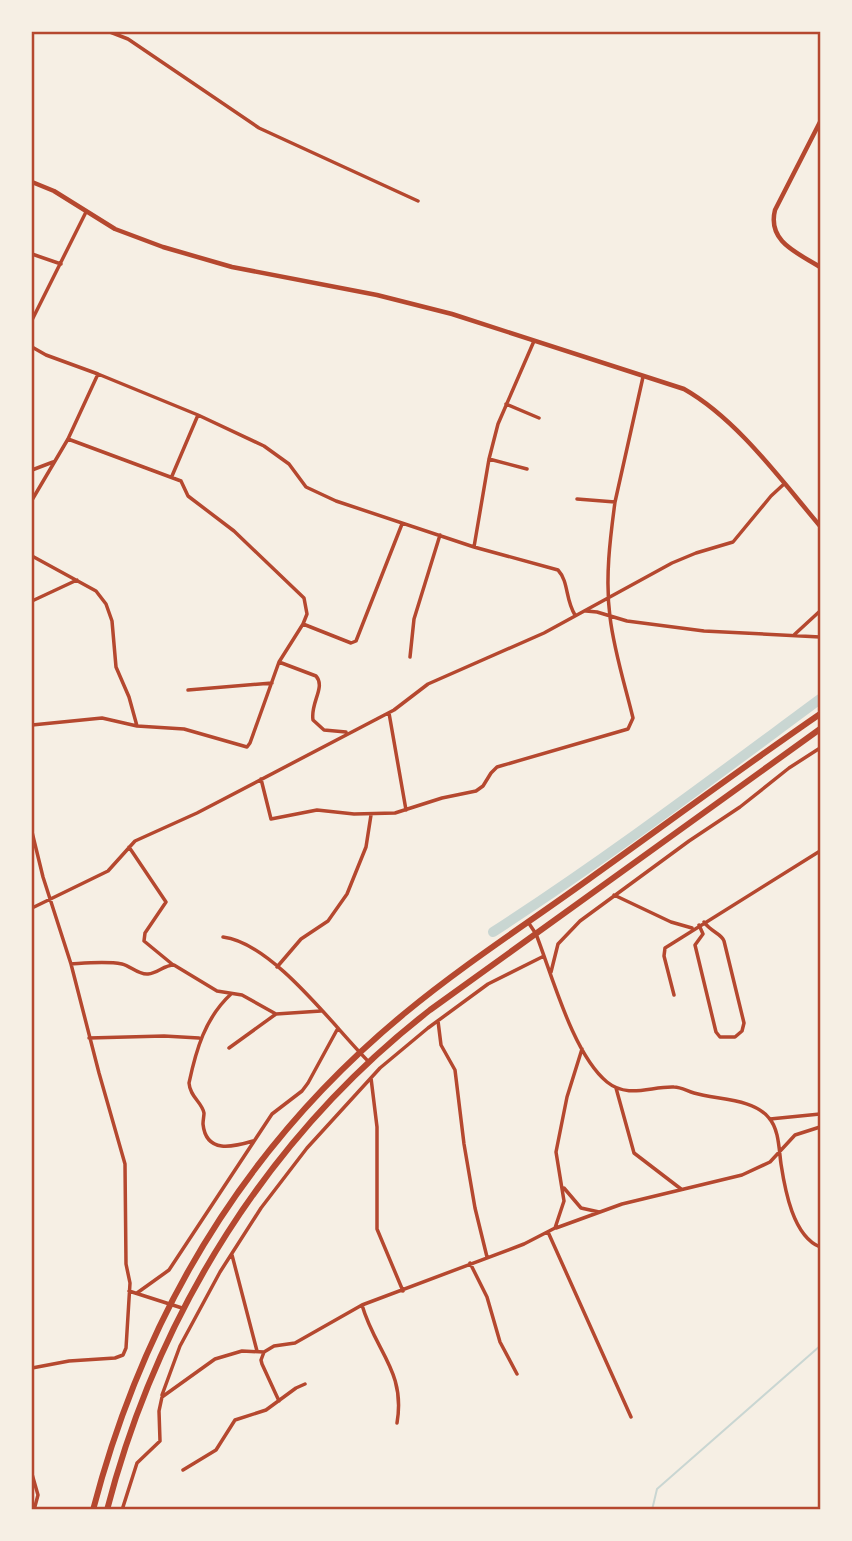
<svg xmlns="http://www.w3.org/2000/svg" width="852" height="1541" font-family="Jost,sans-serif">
	<rect width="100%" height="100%" fill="#f6efe4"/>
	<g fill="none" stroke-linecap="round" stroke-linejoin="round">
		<path stroke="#c9d6d2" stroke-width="2" d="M652 1510 657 1489 820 1346"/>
		<path stroke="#c9d6d2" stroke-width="10" d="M493 932C606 859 713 778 820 699"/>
		<path stroke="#b5482f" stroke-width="3.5" d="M110 32 128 39 259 128 418 201
			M32 254 61 264
			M32 320 86 212
			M32 347 46 355 98 374 198 415 264 446 289 464 306 487 336 501 474 547 558 570C569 582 565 599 575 615
			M506 404 539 418
			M489 459 527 469
			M32 470 53 462
			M172 476 198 415
			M577 499 615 502 643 377
			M32 500 68 439 98 374
			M474 547 489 459 498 424 534 341
			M32 556 96 591 106 604 112 621 116 667 129 697 137 726
			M32 601 77 580
			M586 611 597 612 627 621 704 631 820 637
			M303 624 351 643 356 641 402 524
			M795 634 820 611
			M410 657 414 619 440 535
			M279 662 316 676C326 687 310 703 313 720L324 730 346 732
			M188 690 272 683
			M389 713 406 810
			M32 725 102 718 137 726 184 729 247 747 250 743 279 662 303 624 307 614 304 598 234 531 188 496 181 481 68 439
			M261 779 271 819 317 810 354 814 395 813 442 798 476 791 483 786 491 773 497 767 628 729 633 718C625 685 614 651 610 617 605 579 610 539 615 502
			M32 832 43 877 71 964 99 1073 125 1164 126 1264 130 1283 126 1348 123 1355 115 1358 69 1361 32 1368
			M129 847 166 902 145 933 144 941 172 964
			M614 895 671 922 692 928
			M32 908 108 871 135 841 197 813 394 710 428 684 544 633 672 563 696 553 733 542 771 496 784 484
			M528 922 536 934C552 975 573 1054 607 1082 628 1099 651 1086 674 1087 681 1087 687 1091 694 1093 717 1100 753 1098 769 1118 779 1129 779 1150 781 1164 785 1190 793 1236 820 1247
			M699 925 703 934 695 945 716 1032 720 1037H735L742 1031 744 1023 724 941C722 934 711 932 704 922
			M223 937C273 943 334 1027 369 1062
			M71 964C87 963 106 961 122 964 131 966 138 975 148 974 158 973 164 965 174 965L217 991 242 995 276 1014
			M277 967 301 939 328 921 347 894 366 847 371 815
			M551 972 558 944 580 921 689 841 740 807 789 768 820 748
			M231 994C205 1018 196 1050 189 1083 190 1097 202 1102 204 1113 204 1116 203 1120 203 1124 206 1154 233 1147 253 1141
			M674 995 664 956 665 948 820 851
			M438 1021 441 1045 455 1070 464 1144 475 1208 487 1257
			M89 1038 164 1036 199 1038
			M229 1048 276 1014 321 1011
			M371 1078 377 1127V1229L403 1291
			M616 1088 634 1153 681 1189
			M770 1119 820 1114
			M564 1188 581 1208 599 1212
			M556 1228 622 1204 742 1175 770 1162 795 1135 820 1127
			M548 1232 631 1417
			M232 1255 257 1351
			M470 1263 487 1297 500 1342 517 1374
			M129 1291 182 1308
			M137 1293 169 1270 272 1114 302 1091 308 1083 338 1028
			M362 1305C375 1351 406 1371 397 1423
			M264 1352 261 1360 262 1364 279 1401
			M162 1395 180 1346 220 1272 261 1208 307 1148 380 1068 428 1028 488 984 544 956
			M183 1470 216 1450 235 1420 266 1410 296 1388 305 1384
			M32 1474 38 1495 34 1510
			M122 1510 137 1463 160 1441 159 1411 162 1397 215 1359 242 1351 264 1352 274 1346 295 1343 362 1305 524 1244 555 1228 564 1201 556 1152 567 1097 582 1049"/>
		<path stroke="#b5482f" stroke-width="4.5" d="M820 122 775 210C767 242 798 253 820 267
			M32 182 54 191 115 229 163 247 232 267 377 295 452 314 684 389C737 419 781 480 820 526"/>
		<path stroke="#b5482f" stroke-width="6" d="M93 1510C145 1311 246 1144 405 1013 463 965 528 923 589 879 666 824 743 767 820 714
			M107 1510C158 1313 269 1135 430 1010L820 729"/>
	</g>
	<rect width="852" height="1541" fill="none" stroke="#f6efe4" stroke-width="66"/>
	<rect x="33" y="33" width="786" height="1475" fill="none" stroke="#b5482f" stroke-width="2.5"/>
</svg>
